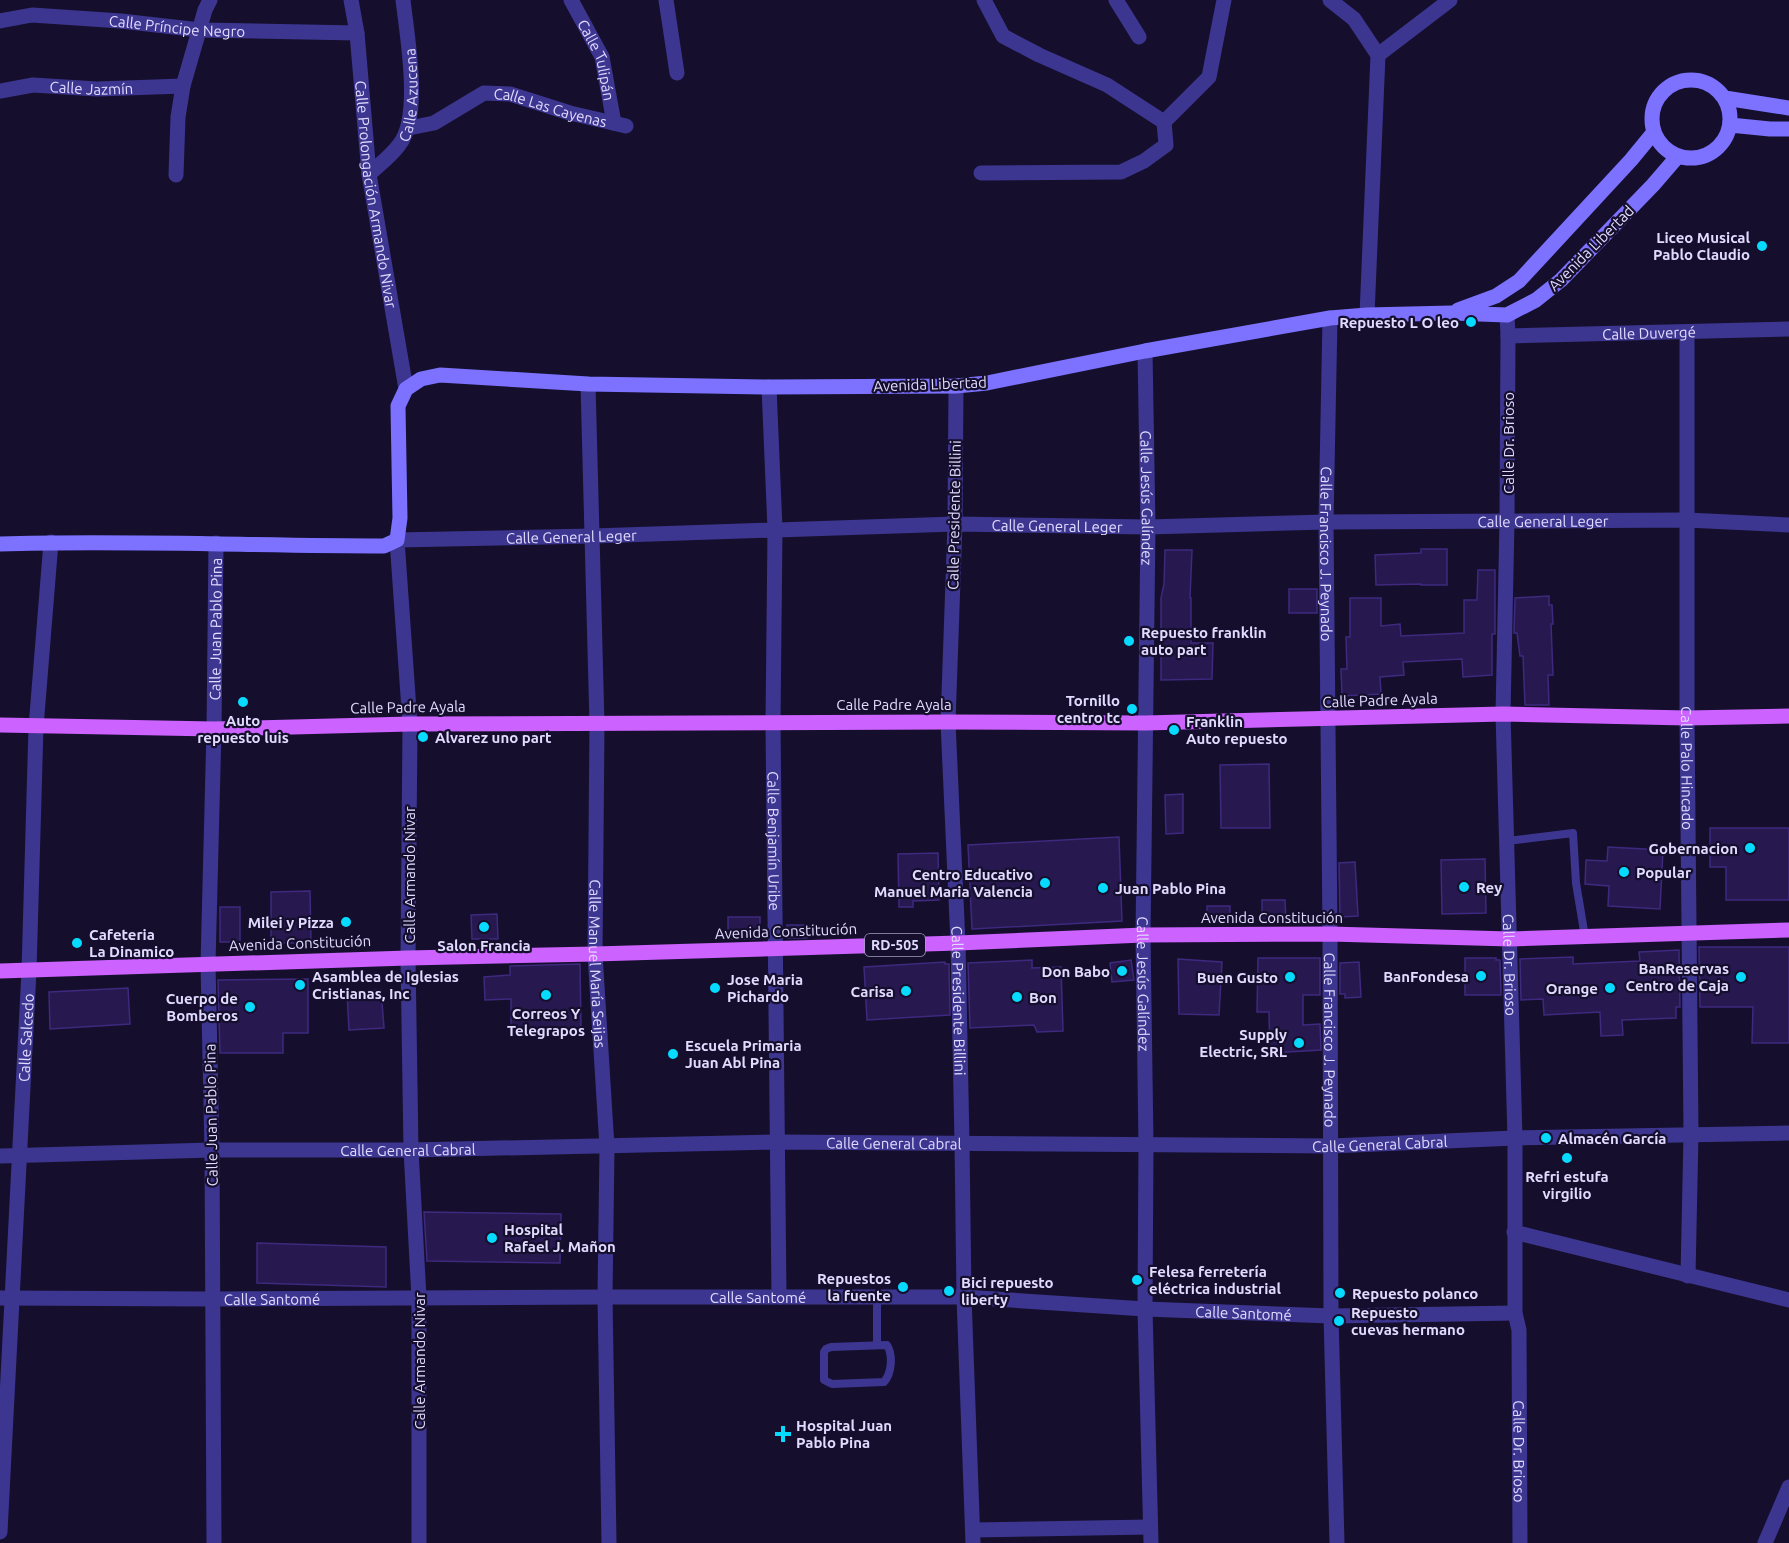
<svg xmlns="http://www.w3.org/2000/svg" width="1789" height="1543" font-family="Ubuntu,sans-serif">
	<rect width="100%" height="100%" fill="#150f2d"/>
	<path fill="#271950" stroke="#3e297e" stroke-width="1.5" d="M1421 549H1447V585H1421V584L1376 585 1375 555 1421 553Z
		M1165 550H1192L1190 598H1191V643H1213L1212 679 1161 680V598L1164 584Z
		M1478 570H1495V634H1492V675L1463 677 1462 659 1403 662 1404 675 1380 677 1381 694 1342 696 1341 669H1347L1346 637H1350V598H1381V626L1400 624 1401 636 1464 633V600H1477Z
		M1289 589H1317V613H1289Z
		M1549 596V605H1552L1553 624H1551L1553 675H1548L1549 705H1525L1523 656H1520L1517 633H1514L1515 598Z
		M1269 764 1270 828H1221L1220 765Z
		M1183 794V833L1166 834 1165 795Z
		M1710 828H1789V900H1726V867H1710Z
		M1119 837 1122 921 972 929 968 845Z
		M1608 847 1663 850 1660 909 1608 906 1609 886 1585 884 1586 860 1607 861Z
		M938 853 939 900 913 901V907H899L898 854Z
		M1485 859 1486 913 1442 914 1441 860Z
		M1355 862 1358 916 1340 917 1339 863Z
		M310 891 311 943H271V892Z
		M1262 900H1285L1286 922H1262Z
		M1207 906H1230V920H1207Z
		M220 907H240V942H220Z
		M497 914 498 939H472L471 915Z
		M728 917H760V939H728Z
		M787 925H808L807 938H787Z
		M1699 947H1789V1043H1752L1753 1007H1700Z
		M1679 950 1680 1007H1676V1018L1622 1020 1623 1035 1601 1036 1600 1012 1544 1015 1543 999 1521 1000 1520 959 1573 957V964L1640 961 1639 952Z
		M1258 958H1320V995H1303V1025L1320 1024 1321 1050 1270 1053 1269 1012H1257Z
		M1465 958H1496V960H1500L1501 995H1465Z
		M1178 959 1222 962 1219 1015 1179 1014Z
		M1032 960V968L1061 967 1063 1031 1037 1032 1034 1025 970 1028 968 963Z
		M1131 960 1134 980 1112 982 1110 963Z
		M945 962V964H949L950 1015 867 1020 864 967Z
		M1359 962 1361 997 1345 998V994H1340V963Z
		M580 964 581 1028 511 1030V999L485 1000 484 977 510 975V966Z
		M308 979V1033H283V1053H220L218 980Z
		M128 988 130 1024 50 1029 49 992Z
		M381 990 384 1028 349 1030 347 992Z
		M424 1212 561 1214 560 1263 427 1261Z
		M257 1243 386 1247V1287L257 1283Z"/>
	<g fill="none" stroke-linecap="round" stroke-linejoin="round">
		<path stroke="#3d3690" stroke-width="8" d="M1507 841 1573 833 1576 883 1585 937
			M877 1297V1345
			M887 1345C893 1355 892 1373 884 1382L832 1384 824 1380V1352L826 1349 831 1347Z"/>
		<g stroke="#3d3690" stroke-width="15">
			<path id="s1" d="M351 0 357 33 369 174 406 389"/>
			<path id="s2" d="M571 0 602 57 614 123"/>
			<path d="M666 0 677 73"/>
			<path d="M984 0 1003 36 1039 55 1107 85 1164 122"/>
			<path d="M1116 0 1139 37"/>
			<path d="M1330 0 1354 19 1378 55 1367 315"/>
			<path id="s3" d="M0 21 32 15 121 21 200 30 357 33"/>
			<path d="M1378 55 1450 0"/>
			<path id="s4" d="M0 91 33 85 97 89 183 86"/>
			<path id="s5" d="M409 128 434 123 484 93 510 94 570 113 626 126"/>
			<path d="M981 173 1121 172 1144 161 1166 145 1164 122 1209 77 1224 0"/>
			<path id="s6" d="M369 174C379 165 391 156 399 145 422 117 407 36 403 0"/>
			<path d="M176 175 178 117 183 86 205 10 210 0"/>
			<path id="s7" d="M1507 315 1508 336 1507 521 1503 714 1515 1138V1313L1519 1330 1520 1543"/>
			<path id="s8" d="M1330 318 1326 522 1330 934 1331 1316 1337 1543"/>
			<path id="s9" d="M1687 332V718L1691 1134 1688 1276"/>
			<path id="s10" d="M1508 336 1789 329"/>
			<path id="s11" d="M588 384 597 724 595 954 607 1147 605 1297 609 1543"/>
			<path id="s12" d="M769 387 775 529 773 723 779 1297"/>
			<path d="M1514 1232 1789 1300"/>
			<path id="s13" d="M0 1298 212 1299 605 1297H964L1145 1309 1331 1316 1515 1313"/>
			<path d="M973 1530 1150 1527"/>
			<path id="s14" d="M0 1532 29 971 36 727 51 542"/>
			<path id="s15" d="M214 1543 212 1150 208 964 214 729 216 543"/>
			<path id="s16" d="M419 1543V1298L411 1150 408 958 410 724 397 540 593 536 955 524 1148 527 1326 522 1687 520 1789 525"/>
			<path d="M1765 1543 1789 1487"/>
		</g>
		<g stroke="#3d3690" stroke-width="15">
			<path id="s17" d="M1145 351 1148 527 1143 935 1146 1144 1145 1309 1151 1543"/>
			<path id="s18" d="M956 386 955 524 948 722 958 943 962 1143 964 1297 973 1543"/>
			<path id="s19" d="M0 1156 212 1150H411L778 1142 1331 1146 1515 1138 1789 1133"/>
		</g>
		<path stroke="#7c72ff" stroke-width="15" d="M1652 119a39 39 0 1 1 78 0a39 39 0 1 1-78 0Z
			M1725 98 1789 108
			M1730 125 1770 129H1789
			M1458 310 1496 296 1519 281 1631 160 1654 132
			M0 544C128 540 256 546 384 546L397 540 400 518 398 406 406 389 421 379 440 375 588 384 769 387 956 386 987 383 1145 351 1330 318 1367 315 1452 313 1507 315 1536 300 1561 280 1653 185 1678 156"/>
		<path stroke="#cc62ff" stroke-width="15" d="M0 725 214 729 410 724 948 722 1145 723 1503 714 1687 718 1789 716
			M0 971 408 958 595 954 958 943 1143 935 1330 934 1510 939 1789 930"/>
	</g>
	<g fill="#07daff" stroke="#150f2d" stroke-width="2">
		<circle cx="1762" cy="246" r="6"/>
		<circle cx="1471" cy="322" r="6"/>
		<circle cx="1129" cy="641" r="6"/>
		<circle cx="243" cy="702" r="6"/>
		<circle cx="1132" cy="709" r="6"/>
		<circle cx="1174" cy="730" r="6"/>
		<circle cx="423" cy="737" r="6"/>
		<circle cx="1750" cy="848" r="6"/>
		<circle cx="1624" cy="872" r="6"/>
		<circle cx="1045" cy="883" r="6"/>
		<circle cx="1464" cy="887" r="6"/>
		<circle cx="1103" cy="888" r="6"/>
		<circle cx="346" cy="922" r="6"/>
		<circle cx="484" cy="927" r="6"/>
		<circle cx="77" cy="943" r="6"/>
		<circle cx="1122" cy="971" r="6"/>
		<circle cx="1481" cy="976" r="6"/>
		<circle cx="1290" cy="977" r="6"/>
		<circle cx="1741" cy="977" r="6"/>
		<circle cx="300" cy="985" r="6"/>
		<circle cx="715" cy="988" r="6"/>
		<circle cx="1610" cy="988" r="6"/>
		<circle cx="906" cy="991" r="6"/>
		<circle cx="546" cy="995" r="6"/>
		<circle cx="1017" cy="997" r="6"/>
		<circle cx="250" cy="1007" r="6"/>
		<circle cx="1299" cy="1043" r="6"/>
		<circle cx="673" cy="1054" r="6"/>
		<circle cx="1546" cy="1138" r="6"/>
		<circle cx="1567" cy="1158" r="6"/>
		<circle cx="492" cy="1238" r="6"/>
		<circle cx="1137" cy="1280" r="6"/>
		<circle cx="903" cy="1287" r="6"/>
		<circle cx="949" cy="1291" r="6"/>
		<circle cx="1340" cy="1293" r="6"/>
		<circle cx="1339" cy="1321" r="6"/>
		<path d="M780 1425h6v6h6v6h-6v6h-6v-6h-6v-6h6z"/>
	</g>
	<g text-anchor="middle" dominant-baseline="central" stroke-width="4.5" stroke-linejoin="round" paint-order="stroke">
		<rect fill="#150f2d" stroke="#a49ec0" stroke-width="1.5" x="865" y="934" width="60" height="22" rx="4.5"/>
		<g font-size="14" font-weight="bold" fill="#e1dbff">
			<text x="895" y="945">RD-505</text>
		</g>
		<g font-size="15" fill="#e1dbff" stroke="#150f2d">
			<text stroke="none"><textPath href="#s3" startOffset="178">Calle Príncipe Negro</textPath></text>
			<text stroke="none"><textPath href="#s2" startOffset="66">Calle Tulipán</textPath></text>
			<text stroke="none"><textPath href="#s4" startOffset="92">Calle Jazmín</textPath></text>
			<text stroke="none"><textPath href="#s6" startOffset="94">Calle Azucena</textPath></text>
			<text stroke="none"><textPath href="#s5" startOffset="152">Calle Las Cayenas</textPath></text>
			<text stroke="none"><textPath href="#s1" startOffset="196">Calle Prolongación Armando Nivar</textPath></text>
			<text transform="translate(1591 248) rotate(-45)">Avenida Libertad</text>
			<text stroke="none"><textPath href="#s10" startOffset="141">Calle Duvergé</textPath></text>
			<text transform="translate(930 384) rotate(-2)">Avenida Libertad</text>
			<text transform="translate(1508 443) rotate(-90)">Calle Dr. Brioso</text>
			<text stroke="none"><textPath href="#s17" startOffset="147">Calle Jesús Galíndez</textPath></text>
			<text transform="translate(954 515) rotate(-89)">Calle Presidente Billini</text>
			<text stroke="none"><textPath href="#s16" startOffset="2150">Calle General Leger</textPath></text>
			<text stroke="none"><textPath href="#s16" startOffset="1664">Calle General Leger</textPath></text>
			<text stroke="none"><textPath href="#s16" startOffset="1178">Calle General Leger</textPath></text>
			<text stroke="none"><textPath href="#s8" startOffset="236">Calle Francisco J. Peynado</textPath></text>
			<text stroke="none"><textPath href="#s15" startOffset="914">Calle Juan Pablo Pina</textPath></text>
			<text transform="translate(1380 700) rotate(-2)">Calle Padre Ayala</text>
			<text x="894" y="704">Calle Padre Ayala</text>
			<text transform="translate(408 707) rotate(-1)">Calle Padre Ayala</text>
			<text stroke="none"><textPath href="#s9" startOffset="436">Calle Palo Hincado</textPath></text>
			<text stroke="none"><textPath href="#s12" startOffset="454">Calle Benjamín Uribe</textPath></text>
			<text transform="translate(409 875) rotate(-90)">Calle Armando Nivar</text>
			<text x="1272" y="917">Avenida Constitución</text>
			<text transform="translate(786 931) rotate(-2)">Avenida Constitución</text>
			<text transform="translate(300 943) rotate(-2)">Avenida Constitución</text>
			<text stroke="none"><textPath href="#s11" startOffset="580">Calle Manuel María Seijas</textPath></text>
			<text stroke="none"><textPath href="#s7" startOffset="650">Calle Dr. Brioso</textPath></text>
			<text stroke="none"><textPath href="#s17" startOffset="633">Calle Jesús Galíndez</textPath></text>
			<text stroke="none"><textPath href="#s18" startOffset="615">Calle Presidente Billini</textPath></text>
			<text stroke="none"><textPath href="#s14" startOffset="495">Calle Salcedo</textPath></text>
			<text stroke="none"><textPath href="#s8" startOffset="722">Calle Francisco J. Peynado</textPath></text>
			<text transform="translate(211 1115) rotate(-91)">Calle Juan Pablo Pina</text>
			<text stroke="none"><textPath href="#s19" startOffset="894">Calle General Cabral</textPath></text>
			<text stroke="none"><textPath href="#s19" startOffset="1380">Calle General Cabral</textPath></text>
			<text stroke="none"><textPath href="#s19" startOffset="408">Calle General Cabral</textPath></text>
			<text stroke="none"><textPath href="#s13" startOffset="758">Calle Santomé</textPath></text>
			<text stroke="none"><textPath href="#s13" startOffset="272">Calle Santomé</textPath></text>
			<text stroke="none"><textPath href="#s13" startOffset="1244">Calle Santomé</textPath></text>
			<text transform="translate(419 1361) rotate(-90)">Calle Armando Nivar</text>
			<text stroke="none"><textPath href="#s7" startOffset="1137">Calle Dr. Brioso</textPath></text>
		</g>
		<g font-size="15" font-weight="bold" fill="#e1dbff" stroke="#150f2d" text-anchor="start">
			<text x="1750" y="237" text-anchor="end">Liceo Musical<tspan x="1750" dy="17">Pablo Claudio</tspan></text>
			<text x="1459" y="322" text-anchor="end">Repuesto L O leo</text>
			<text x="1141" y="632">Repuesto franklin<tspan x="1141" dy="17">auto part</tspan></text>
			<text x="1120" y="700" text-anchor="end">Tornillo<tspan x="1120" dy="17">centro tc</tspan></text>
			<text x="243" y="720" text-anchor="middle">Auto<tspan x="243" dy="17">repuesto luis</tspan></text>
			<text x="1186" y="721">Franklin<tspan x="1186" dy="17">Auto repuesto</tspan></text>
			<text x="435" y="737">Alvarez uno part</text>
			<text x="1738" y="848" text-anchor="end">Gobernacion</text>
			<text x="1636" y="872">Popular</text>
			<text x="1033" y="874" text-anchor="end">Centro Educativo<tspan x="1033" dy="17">Manuel Maria Valencia</tspan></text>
			<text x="1476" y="887">Rey</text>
			<text x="1115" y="888">Juan Pablo Pina</text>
			<text x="334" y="922" text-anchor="end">Milei y Pizza</text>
			<text x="89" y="934">Cafeteria<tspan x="89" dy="17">La Dinamico</tspan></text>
			<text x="484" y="945" text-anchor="middle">Salon Francia</text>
			<text x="1729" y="968" text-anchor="end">BanReservas<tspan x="1729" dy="17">Centro de Caja</tspan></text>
			<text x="1110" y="971" text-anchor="end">Don Babo</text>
			<text x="312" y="976">Asamblea de Iglesias<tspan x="312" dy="17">Cristianas, Inc</tspan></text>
			<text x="1469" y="976" text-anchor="end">BanFondesa</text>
			<text x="1278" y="977" text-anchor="end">Buen Gusto</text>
			<text x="727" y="979">Jose Maria<tspan x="727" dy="17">Pichardo</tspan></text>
			<text x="1598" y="988" text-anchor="end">Orange</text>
			<text x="894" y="991" text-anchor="end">Carisa</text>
			<text x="1029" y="997">Bon</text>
			<text x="238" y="998" text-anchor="end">Cuerpo de<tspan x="238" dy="17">Bomberos</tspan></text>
			<text x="546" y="1013" text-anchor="middle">Correos Y<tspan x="546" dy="17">Telegrapos</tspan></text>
			<text x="1287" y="1034" text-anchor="end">Supply<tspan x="1287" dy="17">Electric, SRL</tspan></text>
			<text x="685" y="1045">Escuela Primaria<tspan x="685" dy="17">Juan Abl Pina</tspan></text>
			<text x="1558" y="1138">Almacén García</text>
			<text x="1567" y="1176" text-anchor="middle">Refri estufa<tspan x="1567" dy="17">virgilio</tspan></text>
			<text x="504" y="1229">Hospital<tspan x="504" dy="17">Rafael J. Mañon</tspan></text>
			<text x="1149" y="1271">Felesa ferretería<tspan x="1149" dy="17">eléctrica industrial</tspan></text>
			<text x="891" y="1278" text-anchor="end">Repuestos<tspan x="891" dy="17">la fuente</tspan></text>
			<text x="961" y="1282">Bici repuesto<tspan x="961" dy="17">liberty</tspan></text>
			<text x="1352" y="1293">Repuesto polanco</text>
			<text x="1351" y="1312">Repuesto<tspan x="1351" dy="17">cuevas hermano</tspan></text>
			<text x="796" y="1425">Hospital Juan<tspan x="796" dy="17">Pablo Pina</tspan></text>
		</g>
	</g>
</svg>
